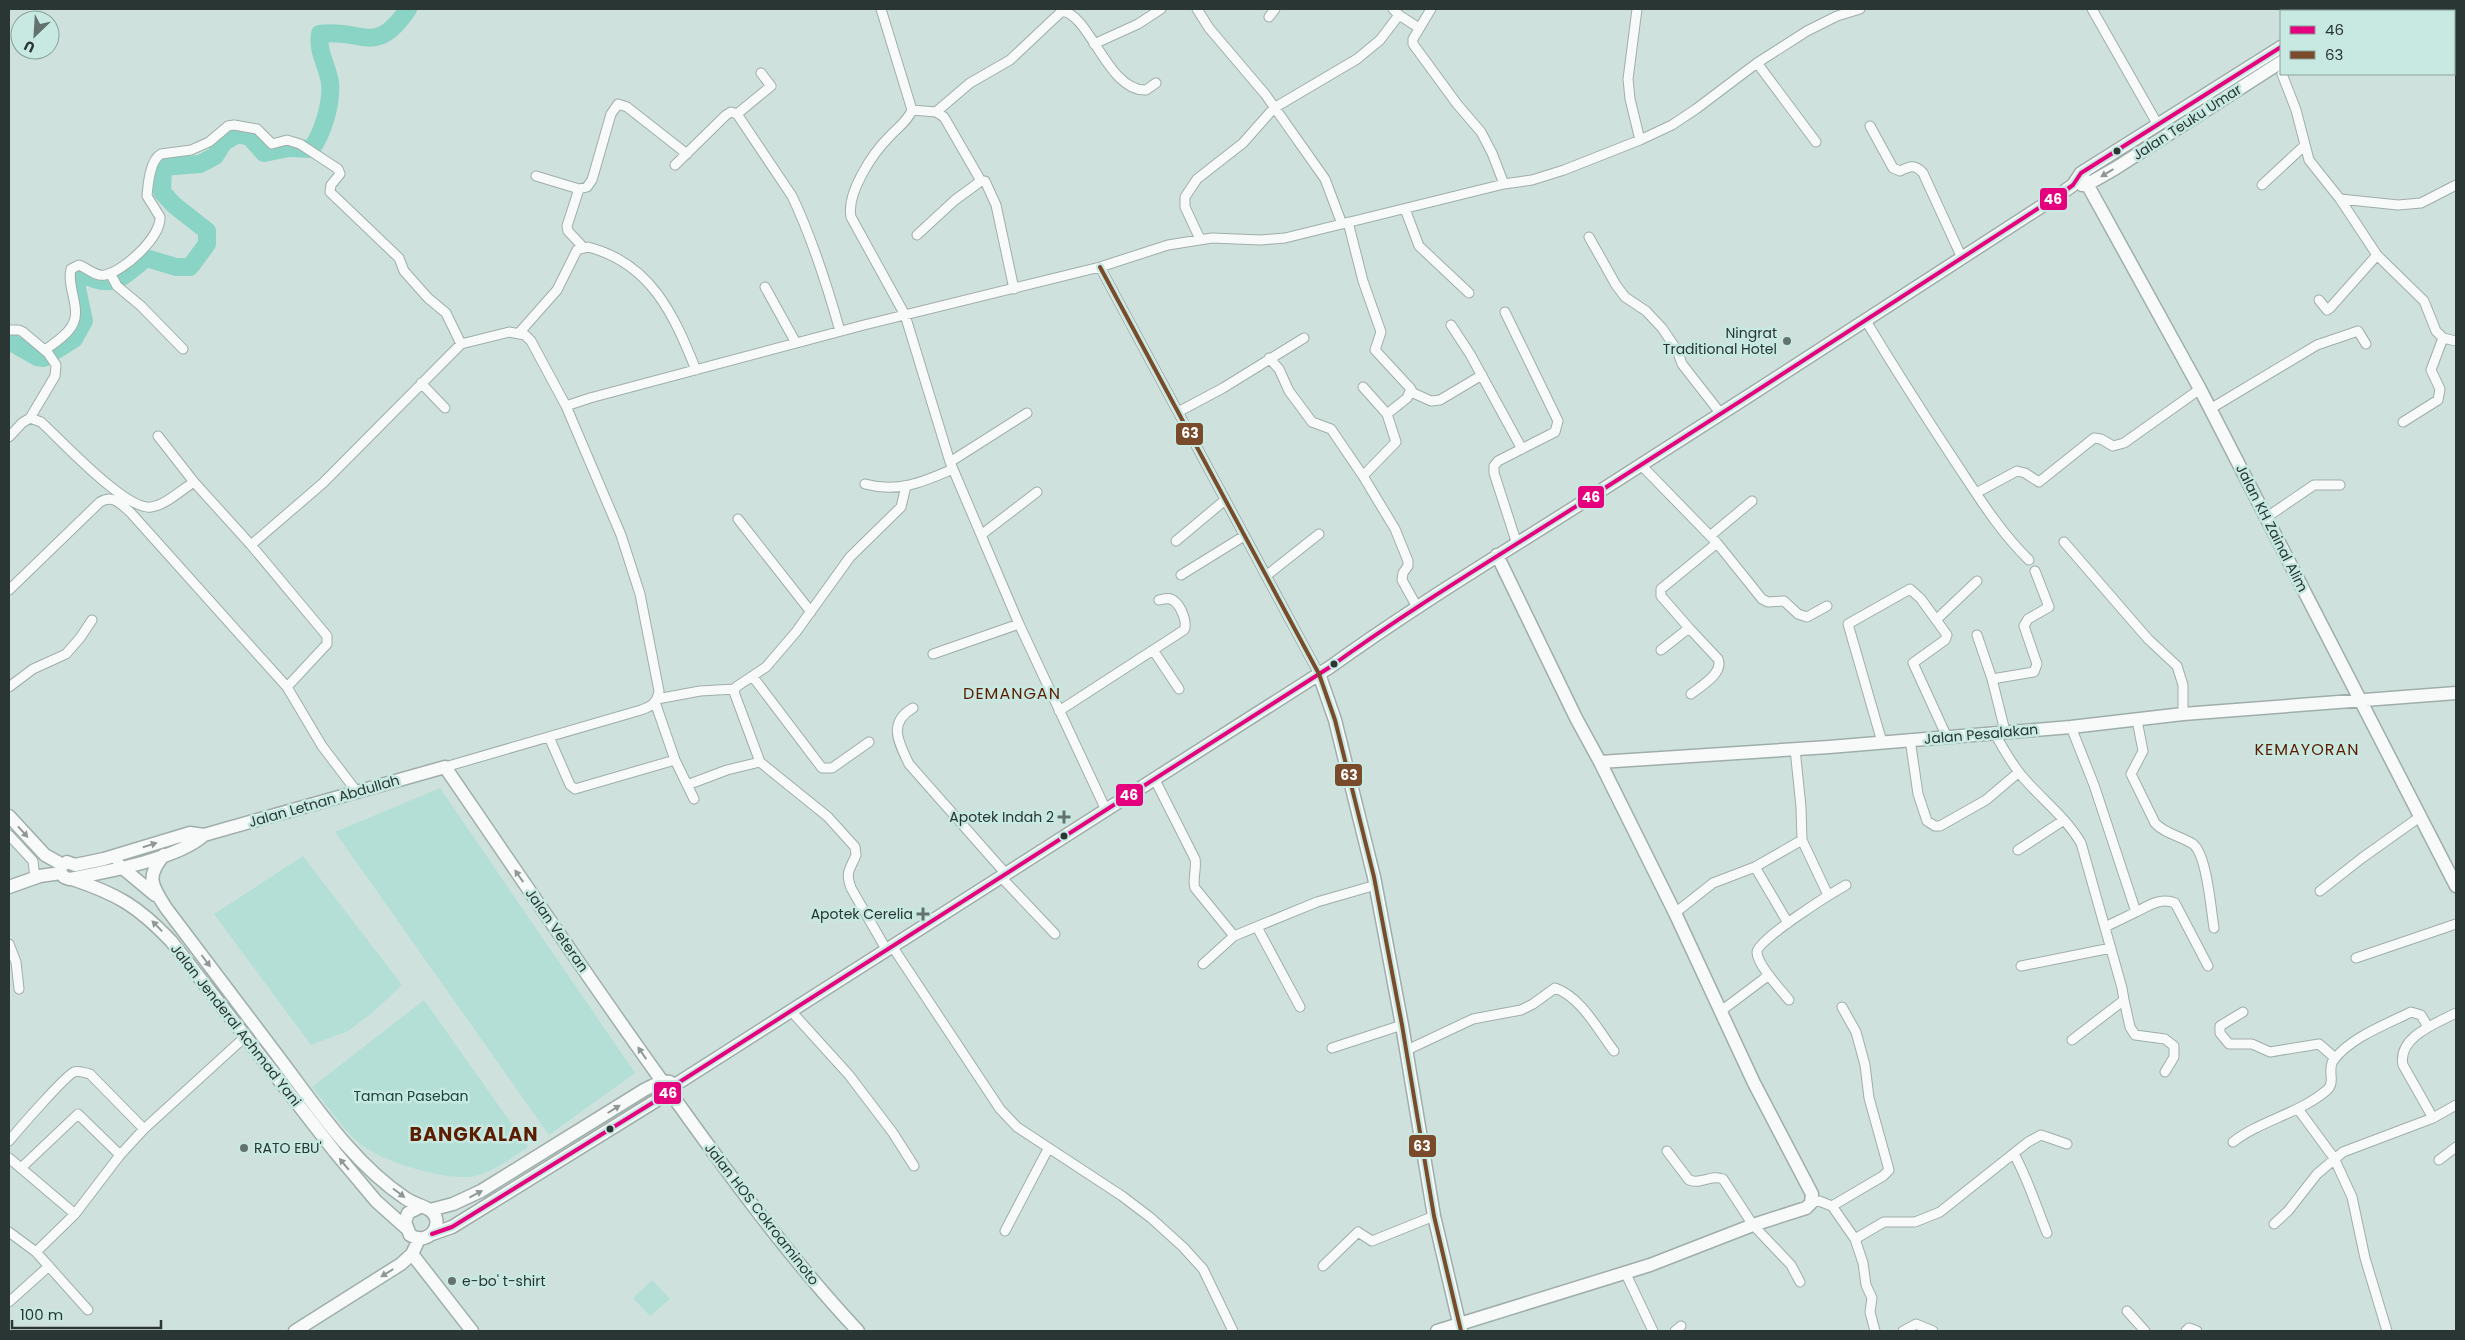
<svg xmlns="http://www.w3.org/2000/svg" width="2465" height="1340" font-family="Poppins,sans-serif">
	<rect width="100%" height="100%" fill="#cfe1dd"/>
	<path fill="#b4dfd6" d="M440 788 635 1073 549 1135 335 832Z
		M303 856 402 985 371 1014 348 1031 311 1045 214 914Z
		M424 1000 528 1147C513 1157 496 1170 478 1175 451 1184 380 1161 359 1143 341 1127 327 1105 312 1087Z
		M652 1280 670 1299 650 1316 633 1298Z"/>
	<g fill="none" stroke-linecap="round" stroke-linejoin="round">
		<path stroke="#8ad4c5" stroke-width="18" d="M9 341 37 357 44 358 74 339 84 321 75 279 80 273C113 290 120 279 146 258L176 267H190L207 244V231L174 205 162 192 163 167 200 164 215 156 224 142 238 134 250 137 264 153 289 148 311 149C323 134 332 102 330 83 328 66 317 53 320 34 363 28 375 58 408 9"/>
		<g stroke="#9faeaa" stroke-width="11">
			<path id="street" d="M881 9 912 110C908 121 897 128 889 137 873 153 846 193 851 217L905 315 950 462 1019 624 1106 810
				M1197 9 1209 28 1265 94 1325 179 1342 224
				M1431 9 1413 39V44L1457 104 1481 132 1492 153 1504 184
				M1637 9 1628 79 1630 99 1640 140
				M2092 9 2158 125
				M1399 15 1419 28
				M1269 17 1275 9
				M1094 44 1138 24 1161 9
				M1757 63 1816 142
				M761 73 771 86 737 114 792 196C813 240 827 285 840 331
				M2282 74 2296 110 2309 160 2340 199 2377 255 2424 301 2436 331 2443 338 2456 341
				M912 110 936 112 944 117 981 181
				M936 112 970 83 1010 60 1062 11C1090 14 1108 92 1146 90L1156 83
				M1870 126 1893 168 1900 171C1910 166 1915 164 1923 173L1962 258
				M675 165 726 115 731 112 737 114
				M536 176 579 189 587 187 592 180 611 114 618 104 627 107 687 154
				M2262 185 2304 146
				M579 189 567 226 568 231 583 247
				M2340 199 2398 205 2421 203 2456 185
				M1405 209 1419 246 1469 293
				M1348 222 1363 281 1381 332 1375 350 1411 389 1407 398 1387 414
				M917 235 955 200 981 181H985L996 205 1014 289
				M1589 237 1616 285 1625 297 1646 311 1662 328 1677 350 1682 364 1721 414
				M1200 239 1185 207V197L1197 179 1243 143 1274 108 1357 59 1380 40 1399 15 1393 9
				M1100 267 1319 674
				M110 273 117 286 141 306 183 349
				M765 287 796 343
				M2319 300 2327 310 2330 308 2377 255
				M1505 312 1558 421 1555 432 1498 461 1494 466V473L1517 544
				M1866 321C1895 369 1925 416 1956 463 1978 496 2000 532 2029 560
				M1451 325 1470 354 1522 449
				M9 330H19L23 332 48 353 56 365 55 376 30 418
				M519 333 557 290 577 250 588 247C651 263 674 315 696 370
				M45 350C53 344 63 338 69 330 85 312 66 289 71 269L79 265C87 268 96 277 105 275 124 271 161 237 160 217L147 196C148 184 150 160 161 154L191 150 209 142 228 126 234 125 257 129 272 144 287 140 300 144 338 169 340 174 331 185 330 192 399 258 404 271 428 298 446 313 461 344
				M1269 358 1279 369 1289 391 1312 422 1331 429 1363 476 1395 529 1408 561V566L1403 573 1402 580 1417 607
				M421 383 445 408
				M1363 387 1387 414 1396 442 1363 476
				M1411 392 1431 401 1440 400 1482 375
				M566 406 590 398 864 325 1100 267 1168 245 1212 238 1261 240 1285 238 1504 184 1532 180 1564 170 1640 140 1672 125 1696 109 1757 63 1807 31 1837 16 1860 9
				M2210 409 2317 345 2358 331 2366 344
				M1178 412 1223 388 1304 338
				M2403 422 2438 400 2440 389 2431 370 2443 338
				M158 436 194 482
				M9 437 22 423 30 418 41 422C61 440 126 511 151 507 166 505 181 490 194 482L251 545 323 483 461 344 509 332 525 335 531 341 566 406 621 535 640 594 659 691C657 703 652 706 641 710L445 767
				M950 462 1027 413
				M1641 465 1717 543 1762 599 1768 602 1784 601 1798 614 1807 617 1827 606
				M865 484C898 493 923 482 953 469
				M1976 493 2017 471 2025 473 2039 482 2094 438 2101 439 2113 446 2124 443 2200 389
				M2267 517 2314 485H2340
				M738 519 811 612
				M981 535 1037 492
				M1710 536 1752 501
				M1176 541 1225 500
				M2064 542 2148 639 2177 666 2183 685V714
				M251 545 327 636V644L287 687 322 746 357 792
				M1181 575 1244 536
				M1266 576 1319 534
				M9 590 100 502C113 494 121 504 131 513L287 687
				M1936 620 1977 581
				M1689 628 1718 659C1724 673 1701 686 1691 694
				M1977 635 1992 679 2005 731
				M1153 650 1179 689
				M1661 650 1689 628 1661 596V589L1717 543
				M933 654 1019 624
				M753 677 822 768H832L869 742
				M1992 679 2034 672 2037 664 2024 626 2028 619 2049 607 2035 571
				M9 687 33 669 66 654 80 638 92 620
				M657 699 700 691 735 689
				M655 702 675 760 694 799
				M913 708C887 723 899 743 909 764L1006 874
				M1059 711 1184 630C1188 623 1181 606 1174 601 1170 597 1164 599 1159 600
				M2137 720 2143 751 2131 774 2155 823C2165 834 2181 836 2193 844 2207 855 2211 910 2214 928
				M2071 727 2094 785 2136 912 2105 927
				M1994 732C2002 747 2011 762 2021 775 2041 799 2065 816 2081 843L2122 988 2124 1000 2072 1040
				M549 737 570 785 575 789 675 760
				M1910 739 1918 794 1927 821 1935 826H1940L1986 800 2019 772
				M1882 742 1848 624 1910 589 1921 599 1947 635 1945 640 1913 663 1946 735
				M1154 778 1195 859C1197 869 1192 880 1195 888L1234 936 1317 902 1376 885
				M687 785 727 770 760 762
				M9 835 33 861 35 878
				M1802 840 1828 895
				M2018 850 2064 820
				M1755 867 1788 923
				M1001 877 1055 934
				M2320 891 2362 858 2421 816
				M2136 912C2148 906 2161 897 2175 903L2208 966
				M1675 913 1713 883 1755 867 1802 840 1801 807 1795 749
				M1257 927 1300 1007
				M9 944 16 962 19 989
				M892 946 1000 1109 1017 1127 1122 1196 1151 1218 1183 1247 1203 1269 1233 1331
				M886 949 851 888C845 871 850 870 856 855L855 847 828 817 760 762 734 692 736 687 766 667 796 632 850 557 901 507 906 486
				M2356 958 2456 924
				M1203 964 1234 936
				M2021 966 2111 948
				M1789 1000C1781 990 1757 965 1757 952 1758 939 1832 893 1846 885
				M2124 1000 2130 1027 2135 1035 2165 1039 2174 1046V1057L2165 1072
				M791 1011 849 1075 893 1133 914 1166
				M1721 1011 1769 975
				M2243 1012 2220 1026V1033L2229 1044H2252L2270 1052 2319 1044 2335 1058
				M1332 1048 1402 1025
				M1407 1050 1473 1019 1521 1010 1533 1004 1555 988C1581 997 1598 1030 1614 1051
				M2298 1109 2334 1158 2352 1197 2365 1258 2387 1331
				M2433 1118 2403 1065C2397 1037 2437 1023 2456 1013
				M9 1141C18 1130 65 1076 74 1072 79 1070 85 1073 90 1074L144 1129
				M2233 1142C2261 1120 2299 1114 2327 1090 2336 1082 2327 1070 2333 1061 2349 1038 2387 1024 2411 1012L2421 1015 2428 1027
				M1667 1151 1689 1180C1701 1185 1711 1174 1723 1179L1753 1225 1791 1265 1800 1282
				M2014 1154C2028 1179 2036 1206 2047 1233
				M9 1158 75 1214
				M2439 1160 2456 1147
				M21 1168 78 1114 120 1155
				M1811 1203 1819 1201 1832 1206 1855 1239 1863 1263 1866 1285 1872 1298 1870 1312 1875 1331
				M1832 1206 1883 1176 1889 1170 1869 1098 1865 1065 1856 1032 1842 1007
				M2274 1224 2288 1211 2317 1174 2343 1152 2433 1118 2456 1105
				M1005 1231 1048 1149
				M9 1232 36 1252 88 1310
				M1855 1239 1884 1222H1915L1940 1212 2028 1142 2041 1135 2067 1144
				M36 1252 75 1214 120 1155 144 1129 246 1036
				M1323 1266 1358 1232 1372 1241 1434 1216
				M1625 1272 1653 1331
				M9 1302 49 1266
				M2127 1311 2145 1331
				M1675 1331 1681 1326
				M1903 1331 1916 1324 1933 1331
				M2186 1331 2189 1328 2197 1331"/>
		</g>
		<g stroke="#9faeaa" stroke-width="15">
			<path id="secondary" d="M2336 11 2340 9
				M2359 11 2363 9
				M2081 173 2200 389 2456 886
				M2082 185 2088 184 2116 168 2281 62
				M1319 674 1335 720 1374 877 1402 1025 1434 1216 1461 1331
				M1600 762 1829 747 2071 727 2183 714 2456 693
				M9 816 45 855 63 865 67 862 75 865 104 859 190 833 204 835
				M164 855C145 877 152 886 166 908 202 956 238 1003 274 1051 313 1102 350 1161 405 1198 412 1203 421 1205 428 1209 447 1219 431 1248 410 1235L405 1222 408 1213 420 1207
				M119 865 155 895
				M61 873 64 877 69 879C105 872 178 859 204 835L445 767C517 872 588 978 662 1081 724 1168 786 1254 858 1331
				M72 879C117 894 138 906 171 941L335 1152 376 1201 405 1227
				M9 887 40 876 61 873
				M430 1210 453 1204 481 1191 644 1090 662 1081 670 1082
				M432 1234 452 1227 670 1092 678 1083 1330 667C1420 602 1515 546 1608 486 1759 390 1909 292 2059 195L2073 185 2081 173 2281 47
				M412 1254 472 1331
				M295 1331 401 1264 412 1254 419 1239
				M1437 1331 1650 1265 1753 1225 1806 1208 1811 1203 1812 1194 1754 1083 1675 913 1600 762 1576 718 1497 555"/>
		</g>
		<use href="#street" stroke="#f8fafa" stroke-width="9"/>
		<use href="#secondary" stroke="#f8fafa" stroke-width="12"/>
		<g stroke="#c7e9e1" stroke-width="8">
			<path id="bus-1" d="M432 1234 452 1227 670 1092 678 1083 1330 667C1420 602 1515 546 1608 486 1759 390 1909 292 2059 195L2073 185 2081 173 2281 47"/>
		</g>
		<g stroke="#c7e9e1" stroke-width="8">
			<path id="bus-2" d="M1100 267 1319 674 1335 720 1374 877 1402 1025 1434 1216 1461 1331"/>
		</g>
		<use href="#bus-1" stroke="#e5007d" stroke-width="4"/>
		<use href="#bus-2" stroke="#7a4b2a" stroke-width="4"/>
	</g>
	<defs><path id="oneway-solid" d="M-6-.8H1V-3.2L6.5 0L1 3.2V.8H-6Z" transform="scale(1.25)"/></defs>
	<g fill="#909896">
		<use href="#oneway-solid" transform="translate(2107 173) rotate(149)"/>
		<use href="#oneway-solid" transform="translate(23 832) rotate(48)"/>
		<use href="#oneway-solid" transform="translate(150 845) rotate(-17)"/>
		<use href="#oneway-solid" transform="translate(519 876) rotate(-125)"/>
		<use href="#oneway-solid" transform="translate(157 926) rotate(-134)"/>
		<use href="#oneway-solid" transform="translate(206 961) rotate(53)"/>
		<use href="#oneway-solid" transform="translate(642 1053) rotate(-125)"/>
		<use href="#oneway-solid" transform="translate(614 1109) rotate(-32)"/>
		<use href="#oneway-solid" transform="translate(344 1164) rotate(-130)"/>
		<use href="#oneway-solid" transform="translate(399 1193) rotate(37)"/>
		<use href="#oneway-solid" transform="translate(476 1194) rotate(-28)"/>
		<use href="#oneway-solid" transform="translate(387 1273) rotate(148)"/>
	</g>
	<g fill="#293633" stroke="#c7e9e1" stroke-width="2">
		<circle cx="2117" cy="151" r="4.5"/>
		<circle cx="1334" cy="664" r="4.5"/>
		<circle cx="1064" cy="836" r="4.5"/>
		<circle cx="610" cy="1129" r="4.5"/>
	</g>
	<g fill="#63726e" stroke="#c7e9e1" stroke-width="2">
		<circle cx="1787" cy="341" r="5"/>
		<path d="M1061.5 809.5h5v5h5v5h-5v5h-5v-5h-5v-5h5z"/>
		<path d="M920.5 906.5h5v5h5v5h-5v5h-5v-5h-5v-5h5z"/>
		<circle cx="244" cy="1148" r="5"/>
		<circle cx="452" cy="1281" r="5"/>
	</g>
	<g text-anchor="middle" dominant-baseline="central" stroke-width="5" stroke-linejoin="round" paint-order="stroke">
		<g font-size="14" fill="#293633" stroke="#c7e9e1">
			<text transform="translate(2187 122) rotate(-33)">Jalan Teuku Umar</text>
			<text transform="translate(2272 528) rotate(63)">Jalan KH Zainal Alim</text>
			<text transform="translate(1981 734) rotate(-5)">Jalan Pesalakan</text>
			<text transform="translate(324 801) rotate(-16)">Jalan Letnan Abdullah</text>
			<text transform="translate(557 930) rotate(55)">Jalan Veteran</text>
			<text transform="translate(236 1025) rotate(52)">Jalan Jenderal Achmad Yani</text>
			<text transform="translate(762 1214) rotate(52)">Jalan HOS Cokroaminoto</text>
		</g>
		<g font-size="14" fill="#293633" stroke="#c7e9e1" text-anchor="end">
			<text x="1777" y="333">Ningrat<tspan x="1777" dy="16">Traditional Hotel</tspan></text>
			<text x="1054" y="817">Apotek Indah 2</text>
			<text x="913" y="914">Apotek Cerelia</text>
			<text x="254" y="1148" text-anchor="start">RATO EBU'</text>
			<text x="462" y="1281" text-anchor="start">e-bo' t-shirt</text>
		</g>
		<g font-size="14" fill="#18453d" stroke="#c7e9e1">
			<text x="411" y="1096">Taman Paseban</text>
		</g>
		<g font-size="16" letter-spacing="1" fill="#5b1c00" stroke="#c7e9e1">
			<text x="1012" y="693">DEMANGAN</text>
			<text x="2307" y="749">KEMAYORAN</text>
		</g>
		<g font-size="19" font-weight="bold" letter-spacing="1" fill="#5b1c00" stroke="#c7e9e1">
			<text x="474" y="1134">BANGKALAN</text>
		</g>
	</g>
	<g stroke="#c7e9e1" stroke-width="2">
		<rect x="2039" y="187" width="29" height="24" rx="5" fill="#e5007d"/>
		<rect x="1175" y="422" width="29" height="24" rx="5" fill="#7a4b2a"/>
		<rect x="1577" y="485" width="28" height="24" rx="5" fill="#e5007d"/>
		<rect x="1334" y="763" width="29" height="24" rx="5" fill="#7a4b2a"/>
		<rect x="1115" y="783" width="29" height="24" rx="5" fill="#e5007d"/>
		<rect x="653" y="1081" width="29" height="24" rx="5" fill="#e5007d"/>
		<rect x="1408" y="1134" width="29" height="24" rx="5" fill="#7a4b2a"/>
	</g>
	<g font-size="14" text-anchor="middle" font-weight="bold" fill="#fff">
		<text x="2053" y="204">46</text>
		<text x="1190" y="438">63</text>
		<text x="1591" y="502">46</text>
		<text x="1349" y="780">63</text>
		<text x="1129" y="800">46</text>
		<text x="668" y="1098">46</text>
		<text x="1422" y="1151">63</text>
	</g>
	<rect width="2465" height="1340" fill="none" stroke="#293633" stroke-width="20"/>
	<rect x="2280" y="10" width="175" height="65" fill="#c7e9e1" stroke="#88a19b"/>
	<rect x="2290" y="26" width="25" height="8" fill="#e5007d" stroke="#88a19b"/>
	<text x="2325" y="35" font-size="15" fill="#293633">46</text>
	<rect x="2290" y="51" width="25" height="8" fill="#7a4b2a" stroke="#88a19b"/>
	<text x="2325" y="60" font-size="15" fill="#293633">63</text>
	<g transform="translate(35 35) rotate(205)"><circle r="24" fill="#c7e9e1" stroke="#88a19b"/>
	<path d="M0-4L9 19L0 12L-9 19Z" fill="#63726e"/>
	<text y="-8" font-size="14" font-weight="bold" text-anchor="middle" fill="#293633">U</text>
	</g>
	<path d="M12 1320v8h149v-8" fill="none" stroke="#293633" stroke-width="2.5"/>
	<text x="20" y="1320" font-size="15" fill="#293633" stroke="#c7e9e1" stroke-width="4" paint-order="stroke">100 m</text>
</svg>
